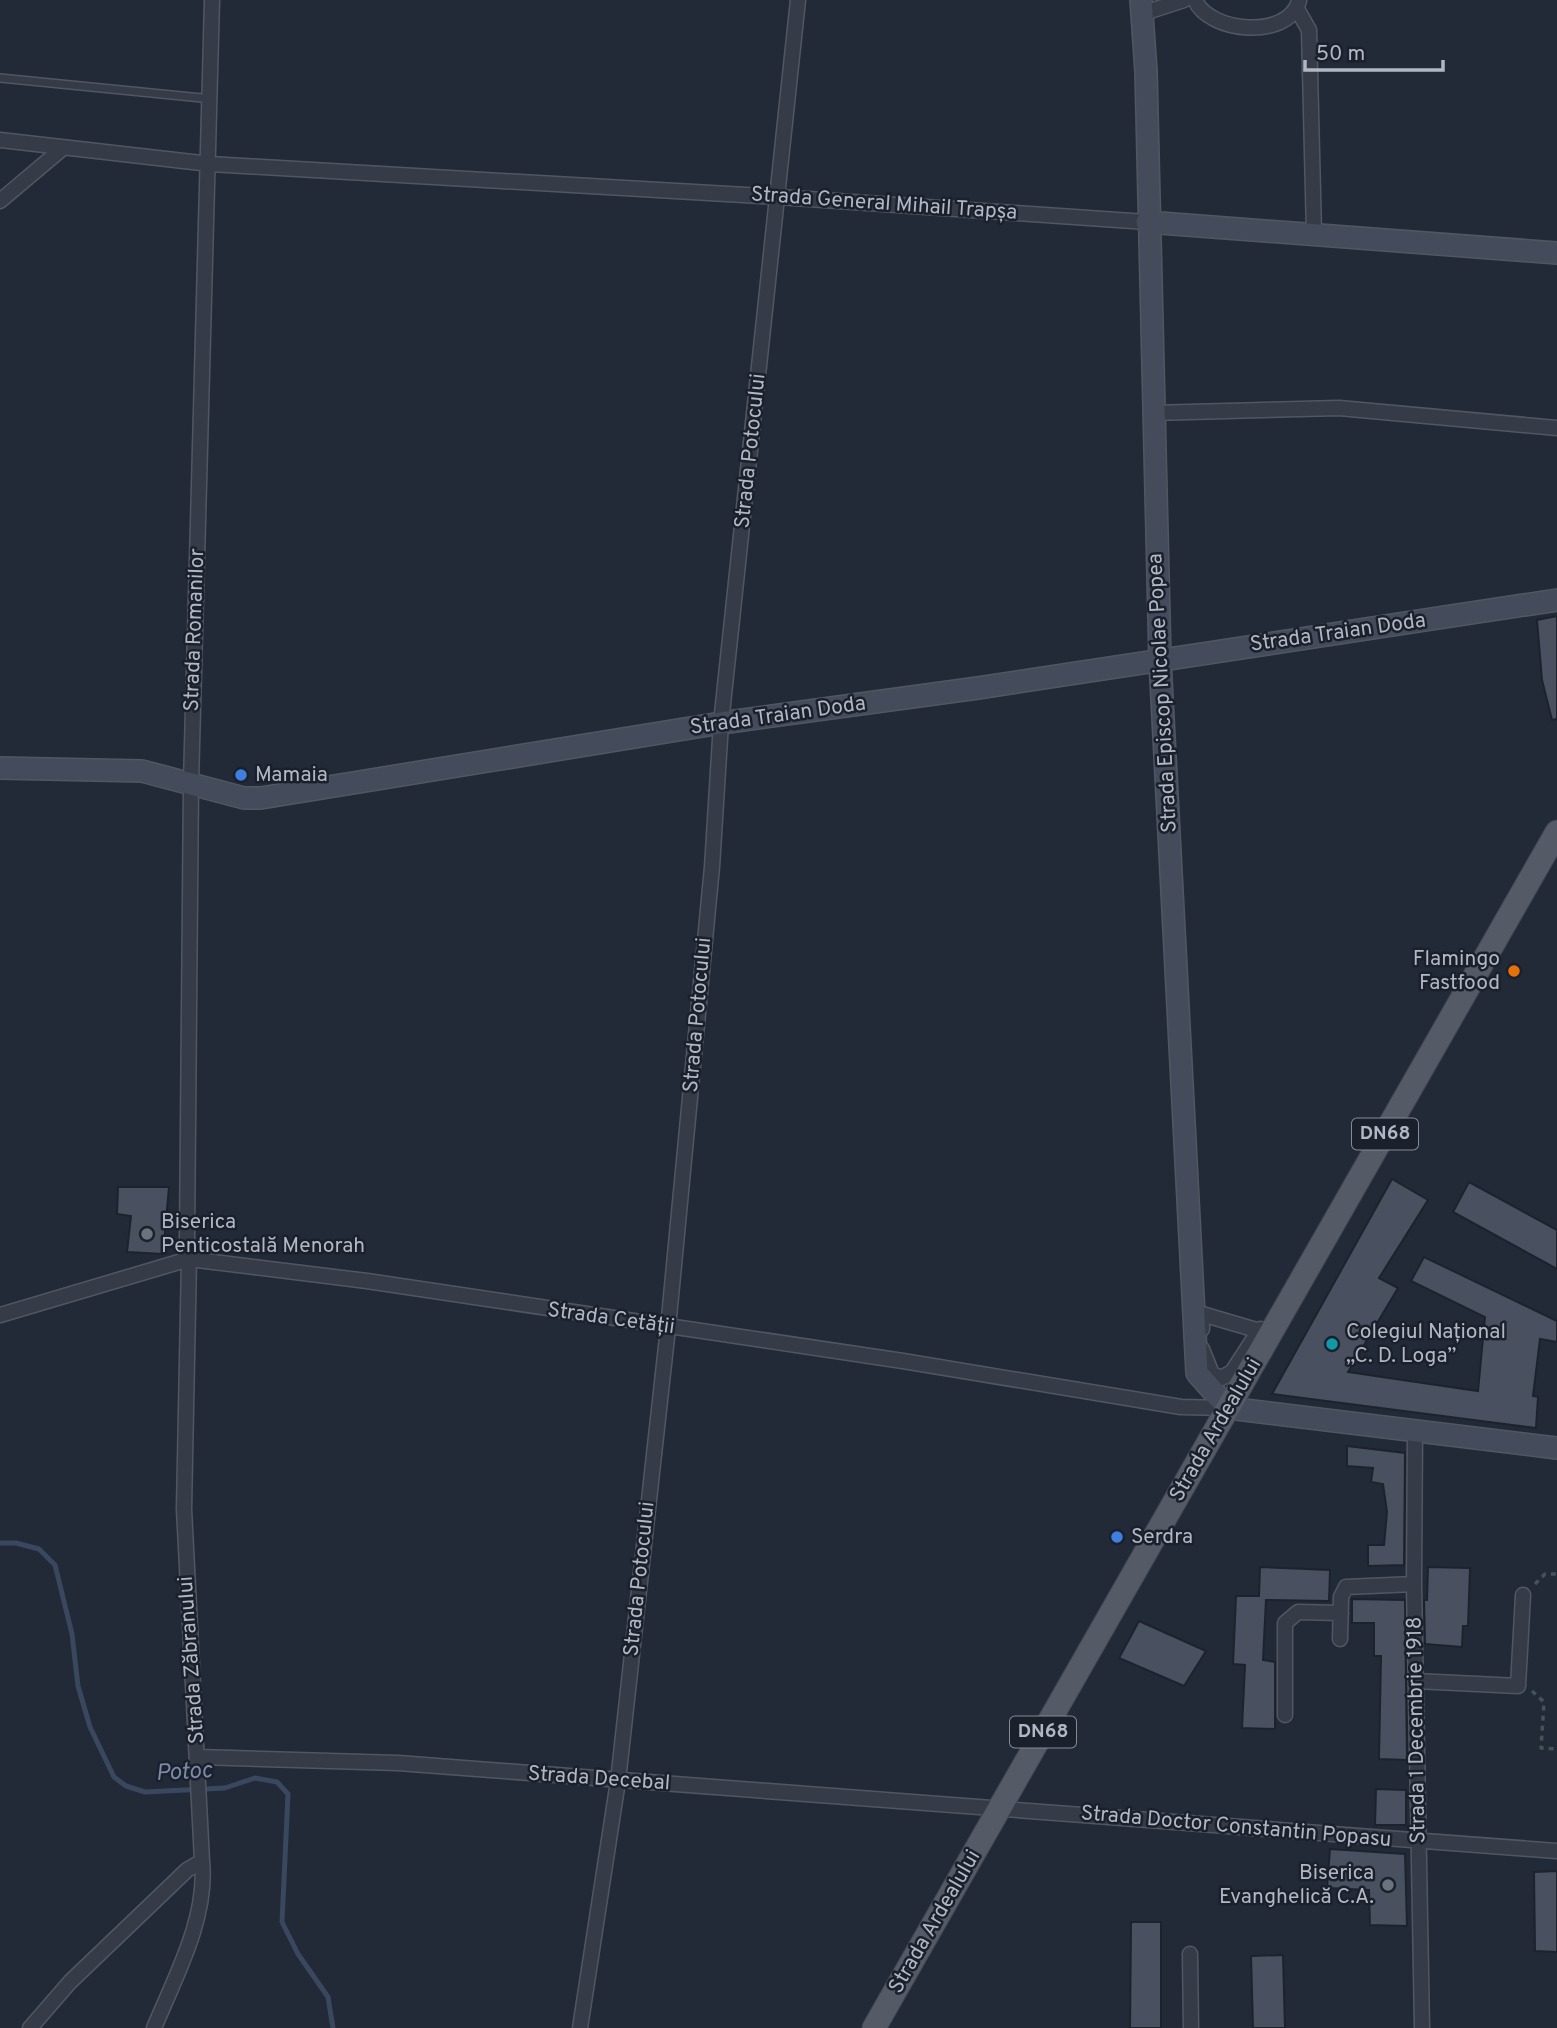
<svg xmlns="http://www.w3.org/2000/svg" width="1557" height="2028" font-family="Overpass,sans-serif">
	<rect width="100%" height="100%" fill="#232a37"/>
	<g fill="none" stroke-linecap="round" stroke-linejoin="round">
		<path stroke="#39475f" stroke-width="5" d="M0 1543H16L39 1549 55 1565 72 1634 78 1686 90 1727 114 1777 126 1786 145 1792 225 1788 255 1778 277 1782 288 1794 282 1922 298 1954 328 1997 333 2028"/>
	</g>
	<path fill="#49505f" stroke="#1d232e" stroke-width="2" d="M1557 616V719L1552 720 1542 680 1537 620Z
		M1392 1179 1428 1200 1379 1278 1398 1288 1348 1372 1478 1391 1485 1317 1411 1281 1424 1257 1557 1321V1342L1540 1339 1533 1396 1538 1397 1536 1428 1272 1394Z
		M1469 1182 1557 1230V1269L1453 1212Z
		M118 1187H169L163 1254 127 1252 131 1216 117 1214Z
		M1347 1446 1405 1453 1404 1565 1368 1566V1545H1384L1387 1512 1383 1484 1371 1482 1373 1468 1347 1466Z
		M1260 1567 1330 1570 1329 1601 1266 1600 1263 1660 1275 1662V1729L1242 1728 1245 1665 1233 1664 1236 1596H1259Z
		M1428 1567 1470 1568 1468 1626H1463L1462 1647 1425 1644 1424 1600H1427Z
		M1352 1599 1405 1600 1407 1760 1379 1759 1381 1656H1374V1623H1352Z
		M1139 1621 1206 1651 1184 1686 1119 1658Z
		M1376 1789 1406 1790V1825H1375Z
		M1330 1849 1405 1854 1407 1926 1370 1925 1369 1890 1327 1888Z
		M1557 1871V1952L1535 1951 1534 1872Z
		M1131 1922H1161V2028H1130Z
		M1283 1955 1285 2028H1253L1251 1956Z"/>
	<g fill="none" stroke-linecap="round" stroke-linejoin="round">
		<g stroke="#515762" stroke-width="10">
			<path id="lane" d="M0 78 212 99"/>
		</g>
		<g stroke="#515762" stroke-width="17">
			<path id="street" d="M1195 0C1209 33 1288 40 1299 1
				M1297 9 1309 30 1314 234
				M1144 13 1184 0
				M0 140 210 164 779 197 1147 222
				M0 201 63 148
				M1152 413 1339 408 1557 428
				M0 1315 189 1259 367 1281 903 1361 1181 1407 1228 1408
				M1202 1329V1314L1270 1334
				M1202 1349 1212 1374 1221 1378 1232 1372 1260 1329
				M1415 1432 1414 1584 1422 2028
				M1340 1639 1341 1597 1346 1587 1414 1584
				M1416 1681 1518 1686 1523 1595
				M1285 1715V1623L1298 1612 1341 1613
				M199 1757 398 1763 1557 1851
				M1190 1954 1191 2028
				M30 2028 70 1982 187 1870 202 1861 184 1509 189 1259 187 1240 191 783 212 0
				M154 2028C175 1977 208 1918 202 1861
				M580 2028 618 1781 668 1328 712 867 721 723 798 0"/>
		</g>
		<g stroke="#515762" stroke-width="24">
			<path id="secondary" d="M1141 0 1146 71 1160 660 1197 1373 1228 1408 1557 1448
				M1147 222 1557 253
				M0 768 142 771 244 798H261L721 723 978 688 1557 600"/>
		</g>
		<g stroke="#3f4551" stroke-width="25">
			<path id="primary" d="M874 2028 1557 832"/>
		</g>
		<path stroke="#445357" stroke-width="3.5" stroke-dasharray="5 5" stroke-linecap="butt" d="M1535 1584 1545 1574H1557
			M1532 1691 1544 1702 1541 1748 1557 1749"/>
		<use href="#lane" stroke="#363c47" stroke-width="7"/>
		<use href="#street" stroke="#363c47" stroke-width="14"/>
		<use href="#secondary" stroke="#444b5a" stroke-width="21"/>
		<use href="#primary" stroke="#545b67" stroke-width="23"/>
	</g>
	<g fill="#3f7fe0" stroke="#1b212c" stroke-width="2.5">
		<circle cx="241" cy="775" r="7"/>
		<circle cx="1117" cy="1537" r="7"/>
	</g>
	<circle fill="#e8710a" stroke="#1b212c" stroke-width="2.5" cx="1514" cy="971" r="7"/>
	<g fill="#6b7280" stroke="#1b212c" stroke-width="2.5">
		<circle cx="147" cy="1234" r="7"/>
		<circle cx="1388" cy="1885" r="7"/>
	</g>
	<circle fill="#0f9aa8" stroke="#1b212c" stroke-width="2.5" cx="1332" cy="1344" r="7"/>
	<g text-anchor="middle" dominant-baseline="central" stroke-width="5" stroke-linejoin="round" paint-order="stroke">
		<g fill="#1b212c" stroke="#848a96" stroke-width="2">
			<rect x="1352" y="1118.5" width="66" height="31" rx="5"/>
			<rect x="1010" y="1716.5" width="66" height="31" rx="5"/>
		</g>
		<g font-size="19" font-weight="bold" fill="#b1b7c4">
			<text x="1385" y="1134">DN68</text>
			<text x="1043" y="1732">DN68</text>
		</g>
		<g font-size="21" fill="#b1b7c4" stroke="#1b212c">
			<text transform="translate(884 204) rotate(4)">Strada General Mihail Trapșa</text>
			<text transform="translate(751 451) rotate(-84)">Strada Potocului</text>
			<text transform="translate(195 630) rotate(-88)">Strada Romanilor</text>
			<text transform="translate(1338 633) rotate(-8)">Strada Traian Doda</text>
			<text transform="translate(1163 693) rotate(-93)">Strada Episcop Nicolae Popea</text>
			<text transform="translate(778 716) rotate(-8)">Strada Traian Doda</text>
			<text transform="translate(698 1015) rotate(-85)">Strada Potocului</text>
			<text transform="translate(611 1319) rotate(8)">Strada Cetății</text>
			<text transform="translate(1216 1430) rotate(-60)">Strada Ardealului</text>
			<text transform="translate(640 1579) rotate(-84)">Strada Potocului</text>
			<text transform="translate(192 1660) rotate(-94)">Strada Zăbranului</text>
			<text transform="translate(1417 1730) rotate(-91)">Strada 1 Decembrie 1918</text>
			<text transform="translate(599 1779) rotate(4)">Strada Decebal</text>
			<text transform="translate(1236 1827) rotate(5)">Strada Doctor Constantin Popasu</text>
			<text transform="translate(935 1922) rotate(-60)">Strada Ardealului</text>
		</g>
		<g font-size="21" fill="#b1b7c4" stroke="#1b212c" text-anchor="start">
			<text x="255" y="775">Mamaia</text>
			<text x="1500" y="959" text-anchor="end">Flamingo<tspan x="1500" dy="24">Fastfood</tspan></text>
			<text x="161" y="1222">Biserica<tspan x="161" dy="24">Penticostală Menorah</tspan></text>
			<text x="1346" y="1332">Colegiul Național<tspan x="1346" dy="24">„C. D. Loga”</tspan></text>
			<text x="1131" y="1537">Serdra</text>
			<text x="1374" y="1873" text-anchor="end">Biserica<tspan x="1374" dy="24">Evanghelică C.A.</tspan></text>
		</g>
		<g font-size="23" font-style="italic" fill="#7b8caa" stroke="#1b212c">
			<text transform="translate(184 1773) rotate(-3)">Potoc</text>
		</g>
	</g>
	<path d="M1305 60v10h138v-10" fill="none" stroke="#b1b7c4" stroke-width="3.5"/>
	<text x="1316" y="60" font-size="21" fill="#b1b7c4" stroke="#1b212c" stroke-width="5" paint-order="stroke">50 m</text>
</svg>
